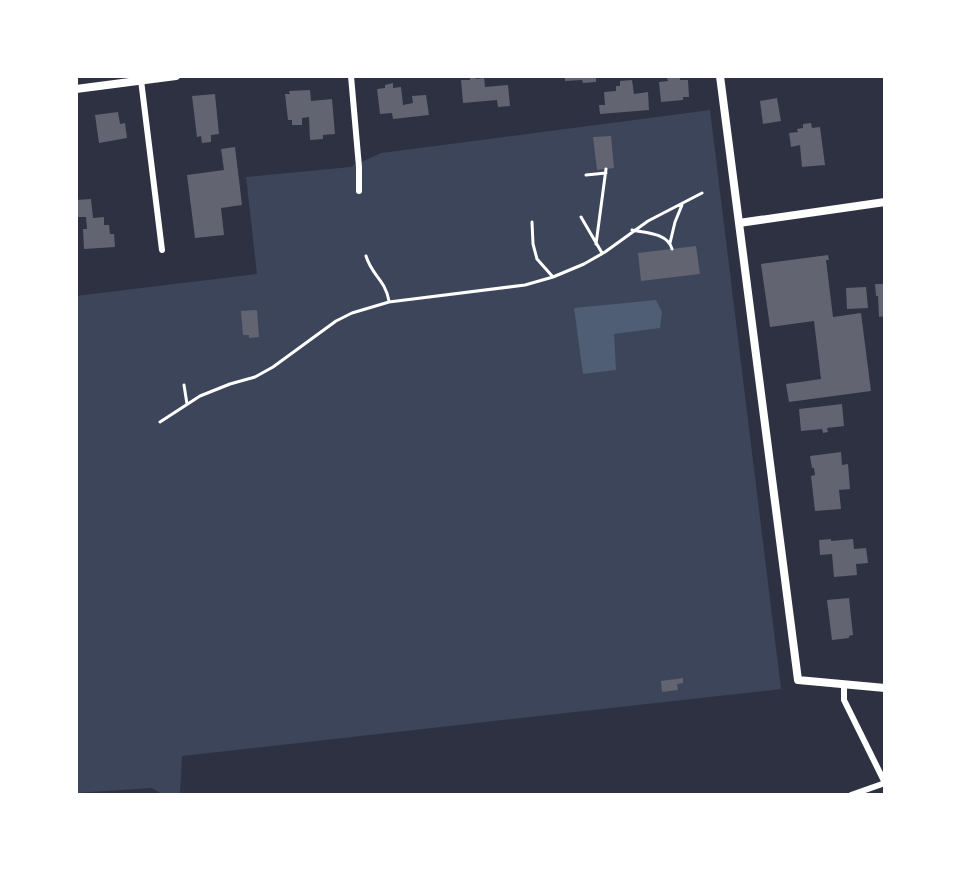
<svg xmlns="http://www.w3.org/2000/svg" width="961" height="871" font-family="Barlow,sans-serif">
	<rect width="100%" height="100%" fill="#2d3142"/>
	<path fill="#3c4559" d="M710 110 781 689 182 756 180 795H163L152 788 76 793V296L257 274 246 177 350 167 381 153Z"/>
	<path fill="#4f5d75" d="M656 300 662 312 660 328 614 334 616 370 583 374 574 308Z"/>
	<path fill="#626471" d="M470 76H475L476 79 484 78 485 87 508 85 510 106 498 107 497 100 463 103 461 80H470Z
		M565 76H596V82L583 83 582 80 565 81Z
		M680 77V80H688L689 97H683V100L661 102 659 82 668 81 667 78Z
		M632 80 634 94 648 92 649 110 600 114 599 105H605L604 92 616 91V86H620V81Z
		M393 83V88L401 87 403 105 413 103 412 96 426 95 429 115 393 119 392 113 380 114 377 89 385 88V85Z
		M310 90 311 101 332 99 335 134 323 135V139L310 140 309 117 302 118V125H292V120H288L285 94H290L289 91Z
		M215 94 219 134 211 135V142L202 143 201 136 197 137 192 96Z
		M777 98 781 121 763 124 760 101Z
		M118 112 120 124 125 123 127 138 99 143 95 115Z
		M811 123 812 128 820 127 825 165 802 167 800 145 791 147 789 133 798 132 797 129 803 128V124Z
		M611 136 614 168 597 170 593 137Z
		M235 147 242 205 221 208 224 235 195 238 187 175 224 170 221 149Z
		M91 199 93 218 104 217V225H109L110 234H114L115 247 84 249 83 229H87L86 217H76V200Z
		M696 246 700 274 641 281 638 253Z
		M828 255 829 260H826L833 317 861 313 871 391 789 402 786 384 821 379 814 321 770 327 761 264Z
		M875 284H885V316L879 317 878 296H876Z
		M866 287 868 308 847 309 846 288Z
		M257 310 259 337 249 338V335H243L241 311Z
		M842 404 844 426 827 428 828 432 823 433 822 429 801 431 799 409Z
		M841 452 842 465 848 464 850 489 839 490 841 509 815 511 811 476 815 475 814 468H812L810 456Z
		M831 539V541L853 539 854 549 866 548 868 563 856 564 857 575 834 577 832 554 820 555 819 540Z
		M849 598 853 635 849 636V638L832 640 827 600Z
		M683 678V683L677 684 678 690 662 692 661 681Z"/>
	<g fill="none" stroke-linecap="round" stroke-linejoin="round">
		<path stroke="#fff" stroke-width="3" d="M586 175 606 173
			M581 217 602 253
			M532 222 533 244 537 259 553 277
			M632 230C646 233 668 233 672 249
			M670 243 675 222 682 205
			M596 244 606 169
			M366 256C372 276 385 279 389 301
			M184 385 187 404
			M160 422 200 396 230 384 255 377 273 367 336 321 352 313 389 302 525 285 553 277 584 264 605 252 648 221 702 193"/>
		<path stroke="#fff" stroke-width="6" d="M351 76 359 167V191
			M141 80 162 250
			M844 685V700L885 783 851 795"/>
		<path stroke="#fff" stroke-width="8" d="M720 76 798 680 885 688
			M76 89 176 76
			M739 223 885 202"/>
	</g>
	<rect width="961" height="871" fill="none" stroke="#ffffff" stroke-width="156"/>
</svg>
